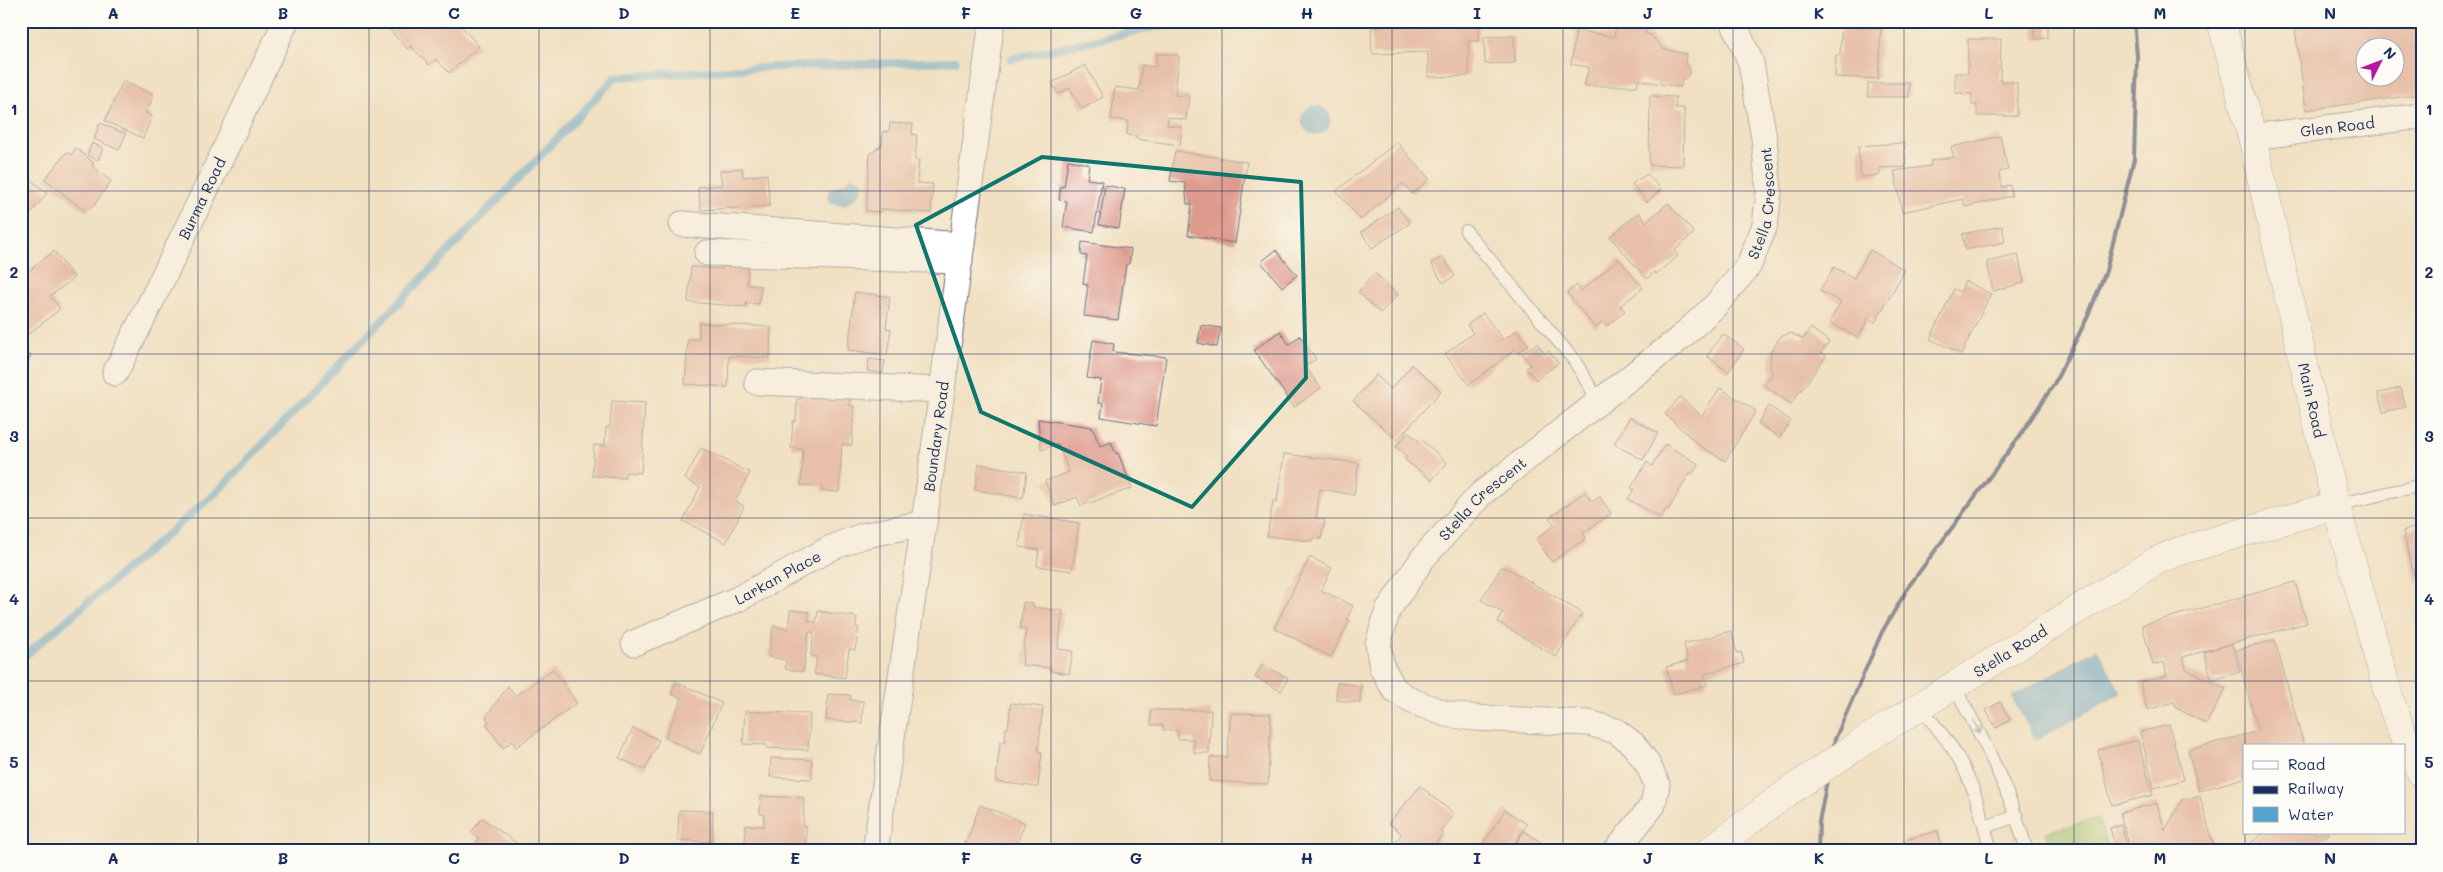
<svg xmlns="http://www.w3.org/2000/svg" width="2443" height="872" font-family="Mali,sans-serif">
	<rect width="100%" height="100%" fill="#fdfcf7"/>
	<filter id="ink" filterUnits="userSpaceOnUse"><feTurbulence type="fractalNoise" baseFrequency=".02" numOctaves="2"/><feDisplacementMap in="SourceGraphic" scale="10" xChannelSelector="R" yChannelSelector="G"/><feConvolveMatrix kernelMatrix="1 2 1 2 8 2 1 2 1" color-interpolation-filters="sRGB"/></filter>
	<filter id="wash" filterUnits="userSpaceOnUse"><feTurbulence type="fractalNoise" baseFrequency=".0096" numOctaves="4" result="noise"/><feDisplacementMap in="SourceGraphic" scale="20" xChannelSelector="R" yChannelSelector="G"/><feGaussianBlur stdDeviation="1.12" result="paint"/><feColorMatrix in="noise" values="0 0 0 0 0 0 0 0 0 0 0 0 0 0 0 0 0 1.4 0 .05"/><feComposite in="paint" operator="in"/></filter>
	<g filter="url(#wash)">
		<rect width="100%" height="100%" fill="#f1e0c1"/>
		<path fill="#97c573" stroke="#597a68" d="M2099 818 2108 851H2050L2045 832Z"/>
		<path fill="#56a2cf" stroke="#386896" d="M1302 120a14 14 0 1 1 28 0a14 14 0 1 1-28 0Z
			M852 177 862 181C865 194 853 199 844 205L831 203 828 198 829 191C837 184 843 188 852 177Z
			M2097 649 2121 693 2036 740 2012 697Z"/>
		<g fill="none" stroke-linecap="round" stroke-linejoin="round">
			<path stroke="#56a2cf" stroke-width="8" d="M1011 59 1172 23
				M21 659 217 492 616 77 774 67 956 61"/>
		</g>
		<g id="blocks">
			<path fill="#de9a8c" fill-rule="evenodd" d="M382 21H456L479 46 449 73 436 59 429 65 411 46 407 49Z
				M1383 21H1479V41H1468L1469 76 1428 77V52L1372 54 1371 28 1383 27Z
				M1617 21H1647L1645 34 1651 35 1663 49 1686 54 1685 63 1690 68V72L1688 76 1682 80 1681 87 1638 80 1637 86H1584L1589 67 1571 64 1576 30 1614 37Z
				M2034 21H2048V38L2035 39Z
				M2294 21H2422V94L2306 110ZM2366 48H2396V78H2366Z
				M1842 26 1881 28 1878 79 1835 77 1836 55H1840Z
				M1514 36 1515 63 1485 64 1484 37Z
				M1968 39H2001L2000 81 2017 82V116H1977V105H1972V94L1955 93V73H1968Z
				M1157 53 1179 56 1175 95 1189 96 1186 120 1168 117 1167 125 1182 127 1180 145 1136 139V136L1127 135 1128 121 1111 119 1115 87 1139 90 1142 65 1156 67Z
				M1085 65 1103 97 1082 109 1070 88 1058 94 1052 83Z
				M123 81 154 95 146 113 152 116 143 138 105 121Z
				M1868 83H1909V97H1868Z
				M1650 96 1676 97 1675 108H1684L1683 166 1649 165Z
				M100 123 126 134 119 150 94 139Z
				M890 123 913 124 912 134 917 135 915 160H919L917 183 933 184 931 213 881 209 880 212 866 211 870 154 882 145 883 131 889 132Z
				M2000 136 2008 170 1999 172 2002 187 2010 185 2012 196 1965 207 1963 199 1902 212 1894 171 1931 166 1930 161 1954 157 1951 147Z
				M1397 142 1429 179 1412 194 1403 183 1361 220 1336 191Z
				M92 143 103 148 98 160 87 155Z
				M1904 143 1906 167 1879 168 1880 175 1861 177 1858 146Z
				M76 148 94 163 92 166 111 181 93 207 91 206 86 212 45 179 67 152 71 155Z
				M1175 151 1247 162 1235 243 1188 235 1192 204H1187L1185 183 1170 181Z
				M1068 160 1089 164 1087 179 1102 181 1094 232 1063 227 1067 201 1059 200 1061 186 1064 187Z
				M742 168 743 177 767 174 770 206 701 210 698 187 722 185 720 171Z
				M1647 174 1661 189 1647 202 1632 184Z
				M30 179 47 193 29 216 21 210V191Z
				M1105 185 1125 189 1119 228 1099 225Z
				M1668 203 1694 233 1674 251 1678 256 1656 274 1654 272 1647 279 1610 237 1639 212 1646 222Z
				M1398 207 1410 223 1372 248 1361 232Z
				M2002 226 2005 242 1965 250 1962 234Z
				M1082 242 1131 249 1129 264H1126L1118 320 1084 316 1088 285 1083 284 1087 256 1081 255Z
				M1276 250 1297 275 1282 287 1261 262Z
				M1870 250 1905 270 1875 322 1869 318 1858 338 1829 322 1841 302 1820 291 1834 267 1854 278Z
				M54 251 74 278 50 296 60 309 21 340V277Z
				M2018 255 2024 283 1993 291 1987 262Z
				M1443 257 1455 276 1443 283 1431 263Z
				M1619 259 1643 288 1620 306 1625 311 1607 326 1603 321 1595 328 1567 293 1577 285 1581 291Z
				M722 263 748 266 747 285 761 286 759 304 746 303 747 307 688 302 691 267 722 269Z
				M1375 273 1398 295 1380 313 1358 292Z
				M1965 281 1991 294 1961 354 1930 339 1954 289 1960 292Z
				M855 292 890 297 886 328 891 329 887 355 848 350Z
				M1483 313 1503 340 1517 330 1528 345 1517 353 1515 349 1469 385 1445 354 1473 333 1467 325Z
				M699 323 771 327 770 358 729 356 728 387 685 384 688 339H699Z
				M1201 325 1221 328 1217 347 1198 343Z
				M1811 328 1829 342 1821 353 1826 356 1791 404 1764 385 1773 373 1770 367 1771 352 1780 337 1791 333 1803 339Z
				M1280 331 1289 344 1300 336 1316 359 1305 367 1321 388 1294 407 1254 350Z
				M1723 334 1744 349 1728 372 1707 356Z
				M1093 340 1114 344 1113 352 1166 357 1156 426 1101 417 1103 404 1098 403 1101 380 1087 378Z
				M1537 343 1545 354 1549 351 1558 363 1536 380 1526 368 1531 365 1522 354Z
				M21 351 31 355 21 379Z
				M869 359 885 361 883 373 867 371Z
				M1412 365 1441 391 1397 440 1353 401 1376 375 1391 389Z
				M1720 388 1756 411 1725 461 1699 445 1665 414 1680 397 1702 416Z
				M2401 388 2406 407 2383 412 2378 393Z
				M801 392 850 395V406H854L852 445 842 444 839 492 822 491V486L801 485 803 449 791 448 793 421H796L797 399H801Z
				M612 401 645 403 641 473 625 472V478L592 476 594 445 605 446 606 427H610Z
				M1769 406 1791 421 1780 438 1758 423Z
				M1630 417 1658 433 1643 460 1614 444Z
				M1038 419 1092 427 1100 446 1111 442 1116 454 1118 453 1132 488 1081 506 1077 497 1055 506 1045 481 1069 472 1058 444 1041 450Z
				M1408 432 1420 442 1422 440 1447 463 1432 480 1405 460 1407 457 1396 447Z
				M1665 444 1699 464 1692 474 1690 473 1668 510 1666 508 1661 518 1628 499 1634 490 1631 488 1647 462 1652 466Z
				M701 448 750 473 735 501 744 506 726 543 683 521 700 487 685 479Z
				M1284 454 1359 463 1354 495 1320 489 1316 518 1325 520 1321 539 1313 538 1312 541 1267 536 1273 501H1277Z
				M979 464 1027 472 1023 498 975 490Z
				M1585 492 1592 502 1600 497 1611 513 1583 533 1586 538 1552 562 1536 539 1555 525 1549 518Z
				M1024 514 1079 523 1072 571 1037 566 1039 550 1019 547Z
				M2422 526V582L2416 584 2403 531Z
				M1310 557 1332 568 1321 590 1353 606 1347 619 1350 620 1331 657 1274 628Z
				M1501 567 1507 568 1582 613 1556 657 1498 622 1503 613 1481 600Z
				M2295 582 2307 623 2183 657 2186 669 2226 689 2206 724 2176 708 2174 702 2147 710 2140 682 2167 676 2164 662 2153 665 2142 625Z
				M1023 602 1034 604 1033 607 1063 611 1058 649 1073 651 1069 674 1051 671V668L1022 665 1026 630 1020 629Z
				M790 610 809 612 808 621 816 622 818 611 857 617 856 627 859 628 855 650 849 649 845 678 814 674 817 657 811 656 814 632H809L803 672 785 669 786 660 769 657 773 626 788 629Z
				M1731 631 1737 653 1741 652 1744 663 1704 674 1707 685 1674 694 1666 667 1688 661 1684 644Z
				M2275 640 2304 746H2244V778L2199 791 2188 750 2258 731 2236 650Z
				M2232 644 2240 672 2212 680 2204 652Z
				M1262 664 1288 678 1281 691 1255 677Z
				M553 669 577 703 516 747 512 741 503 748 486 724 489 722 486 717 508 686 515 696Z
				M676 682 722 703 700 754 665 738 682 698 671 694Z
				M1337 683 1361 685 1360 703 1336 700Z
				M828 694 851 695 850 700 863 701 862 723 826 720Z
				M2000 702 2010 720 1996 728 1986 710Z
				M1011 703 1043 707 1038 751 1042 752 1038 787 996 782 1000 741 1005 742 1006 728H1008Z
				M1151 710H1211L1209 753H1194V739H1178V730H1163V725H1151Z
				M745 711 810 714 808 750 767 748V745L743 744Z
				M1231 713 1271 714 1268 784 1209 781 1210 757H1227Z
				M2169 725 2184 780 2154 788 2140 732Z
				M633 728 659 740 645 770 619 758Z
				M2138 740 2153 795 2112 805 2098 750Z
				M771 758 812 760V779L770 777Z
				M1420 786 1454 814 1440 831 1443 834 1429 851H1388L1402 834 1389 823Z
				M761 796 804 798 803 826H806V847L745 844 746 825 764 826V814H760Z
				M2200 796 2215 851H2112L2110 846 2115 845 2110 828 2121 825 2126 842 2128 841 2120 813 2157 803 2165 831 2182 800Z
				M980 805 1025 823 1014 851H963Z
				M679 810 713 811 712 842 678 840Z
				M1505 810 1527 824 1510 851H1487L1481 847Z
				M482 818 516 843 510 851H470L479 838 471 832Z
				M1524 831 1554 851H1511Z
				M1938 831 1943 851H1906L1904 840Z
				M2264 833H2330L2307 851H2241Z"/>
		</g>
	</g>
	<g filter="url(#ink)">
		<use href="#blocks" fill-opacity="0" stroke="#666d81" stroke-width="1"/>
		<g fill="none" stroke-linecap="round" stroke-linejoin="round">
			<g stroke="#666d81" stroke-width="14">
				<path id="lane" d="M1466 231 1574 360 1599 402
					M2336 505 2422 485
					M1953 685C1984 739 2010 791 2027 851
					M1920 706C1932 723 1947 738 1957 756 1975 785 1982 818 1991 851
					M1985 827 2017 816"/>
			</g>
			<g stroke="#666d81" stroke-width="27">
				<g id="street">
					<path id="s1" d="M2252 137 2422 116"/>
					<path d="M682 224 962 245"/>
					<path d="M707 253 960 261"/>
					<path id="s2" d="M115 373C175 257 230 139 286 21"/>
					<path d="M757 382 942 390"/>
					<path id="s3" d="M634 643 738 599 831 548 862 536 924 523"/>
					<path id="s4" d="M875 851 924 523 992 21"/>
					<path id="s5" d="M1616 851 1653 805 1657 784 1647 763 1634 745 1616 731 1589 723 1475 718 1446 714 1412 701 1395 690 1382 668 1378 644 1388 610 1423 558 1481 494 1679 339 1716 305 1749 265 1765 225 1769 192 1764 138 1751 63 1733 21"/>
				</g>
			</g>
			<g stroke="#666d81" stroke-width="29">
				<g id="secondary">
					<path id="s6" d="M2221 21 2252 137 2336 505 2389 697 2407 746 2422 774"/>
					<path id="s7" d="M1867 739 2156 561 2177 552 2336 505"/>
					<path d="M1709 851 1788 792"/>
				</g>
			</g>
			<use href="#lane" stroke="#fff" stroke-width="12"/>
			<use href="#street" stroke="#fff" stroke-width="25"/>
			<use href="#secondary" stroke="#fff" stroke-width="28"/>
			<path stroke="#1b2f5e" stroke-width="4" d="M1818 851 1819 822 1835 739 1882 632 1909 586 2019 437 2054 384 2088 316 2106 271 2134 159 2137 56 2134 21"/>
			<g stroke="#666d81" stroke-width="29" stroke-linecap="butt">
				<path id="secondary-bridge" d="M1788 792 1867 739"/>
			</g>
			<use href="#secondary-bridge" stroke="#fff" stroke-width="28"/>
		</g>
		<defs><path id="oneway-shaft" d="M-6 0H5M1.5-3L5.5 0L1.5 3" fill="none" stroke-width="1.6" stroke-linecap="round" stroke-linejoin="round" transform="scale(1.25)"/></defs>
		<use stroke="#8d97ae" href="#oneway-shaft" transform="translate(1977 727) rotate(62)"/>
	</g>
	<path d="M0 0H2443V872H0ZM1042 157 1301 182 1306 378 1192 507 981 412 916 225Z" fill="#f1e0c1" fill-opacity=".55" fill-rule="evenodd"/>
	<path fill="none" stroke="#0f766e" stroke-width="4" stroke-linejoin="round" d="M1042 157 1301 182 1306 378 1192 507 981 412 916 225Z"/>
	<path fill="none" stroke="#1b2f5e" stroke-width="1" stroke-opacity="0.55" d="M198 21V851M369 21V851M539 21V851M710 21V851M880 21V851M1051 21V851M1222 21V851M1392 21V851M1563 21V851M1733 21V851M1904 21V851M2074 21V851M2245 21V746M21 191H2422M21 354H2422M21 518H2422M21 681H2422M2245 833V851"/>
	<g text-anchor="middle" dominant-baseline="central" stroke-width="5" stroke-linejoin="round" paint-order="stroke">
		<g font-size="15" fill="#1b2f5e" stroke="#fdfcf7">
			<text stroke="none"><textPath href="#s1" startOffset="86">Glen Road</textPath></text>
			<text stroke="none"><textPath href="#s2" startOffset="195">Burma Road</textPath></text>
			<text stroke="none"><textPath href="#s5" startOffset="1029">Stella Crescent</textPath></text>
			<text stroke="none"><textPath href="#s6" startOffset="390">Main Road</textPath></text>
			<text stroke="none"><textPath href="#s4" startOffset="419">Boundary Road</textPath></text>
			<text stroke="none"><textPath href="#s5" startOffset="609">Stella Crescent</textPath></text>
			<text stroke="none"><textPath href="#s3" startOffset="158">Larkan Place</textPath></text>
			<text stroke="none"><textPath href="#s7" startOffset="168">Stella Road</textPath></text>
		</g>
	</g>
	<rect width="2443" height="872" fill="none" stroke="#fdfcf7" stroke-width="55"/>
	<rect x="2243" y="744" width="162" height="90" fill="#fdfcf7" stroke="#a3aaba"/>
	<rect x="2253" y="761" width="25" height="8" fill="#ffffff" stroke="#a3aaba"/>
	<text x="2288" y="770" font-size="15" fill="#1b2f5e">Road</text>
	<rect x="2253" y="786" width="25" height="8" fill="#1b2f5e" stroke="#a3aaba"/>
	<text x="2288" y="794" font-size="15" fill="#1b2f5e">Railway</text>
	<rect x="2253" y="807" width="25" height="15" fill="#56a2cf" stroke="#a3aaba"/>
	<text x="2288" y="820" font-size="15" fill="#1b2f5e">Water</text>
	<g transform="translate(2380 62) rotate(48)"><circle r="24" fill="#fdfcf7" stroke="#a3aaba"/>
	<path d="M0-4L9 19L0 12L-9 19Z" fill="#b5179e"/>
	<text y="-8" font-size="14" font-weight="bold" text-anchor="middle" fill="#1b2f5e">N</text>
	</g>
	<rect x="28" y="28" width="2388" height="816" fill="none" stroke="#1b2f5e" stroke-width="2"/>
	<g font-size="16" text-anchor="middle" font-weight="bold" fill="#1b2f5e">
		<text x="113" y="19">A</text>
		<text x="283" y="19">B</text>
		<text x="454" y="19">C</text>
		<text x="624" y="19">D</text>
		<text x="795" y="19">E</text>
		<text x="966" y="19">F</text>
		<text x="1136" y="19">G</text>
		<text x="1307" y="19">H</text>
		<text x="1477" y="19">I</text>
		<text x="1648" y="19">J</text>
		<text x="1819" y="19">K</text>
		<text x="1989" y="19">L</text>
		<text x="2160" y="19">M</text>
		<text x="2330" y="19">N</text>
		<text x="14" y="115">1</text>
		<text x="2429" y="115">1</text>
		<text x="14" y="278">2</text>
		<text x="2429" y="278">2</text>
		<text x="14" y="442">3</text>
		<text x="2429" y="442">3</text>
		<text x="14" y="605">4</text>
		<text x="2429" y="605">4</text>
		<text x="14" y="768">5</text>
		<text x="2429" y="768">5</text>
		<text x="113" y="864">A</text>
		<text x="283" y="864">B</text>
		<text x="454" y="864">C</text>
		<text x="624" y="864">D</text>
		<text x="795" y="864">E</text>
		<text x="966" y="864">F</text>
		<text x="1136" y="864">G</text>
		<text x="1307" y="864">H</text>
		<text x="1477" y="864">I</text>
		<text x="1648" y="864">J</text>
		<text x="1819" y="864">K</text>
		<text x="1989" y="864">L</text>
		<text x="2160" y="864">M</text>
		<text x="2330" y="864">N</text>
	</g>
</svg>
